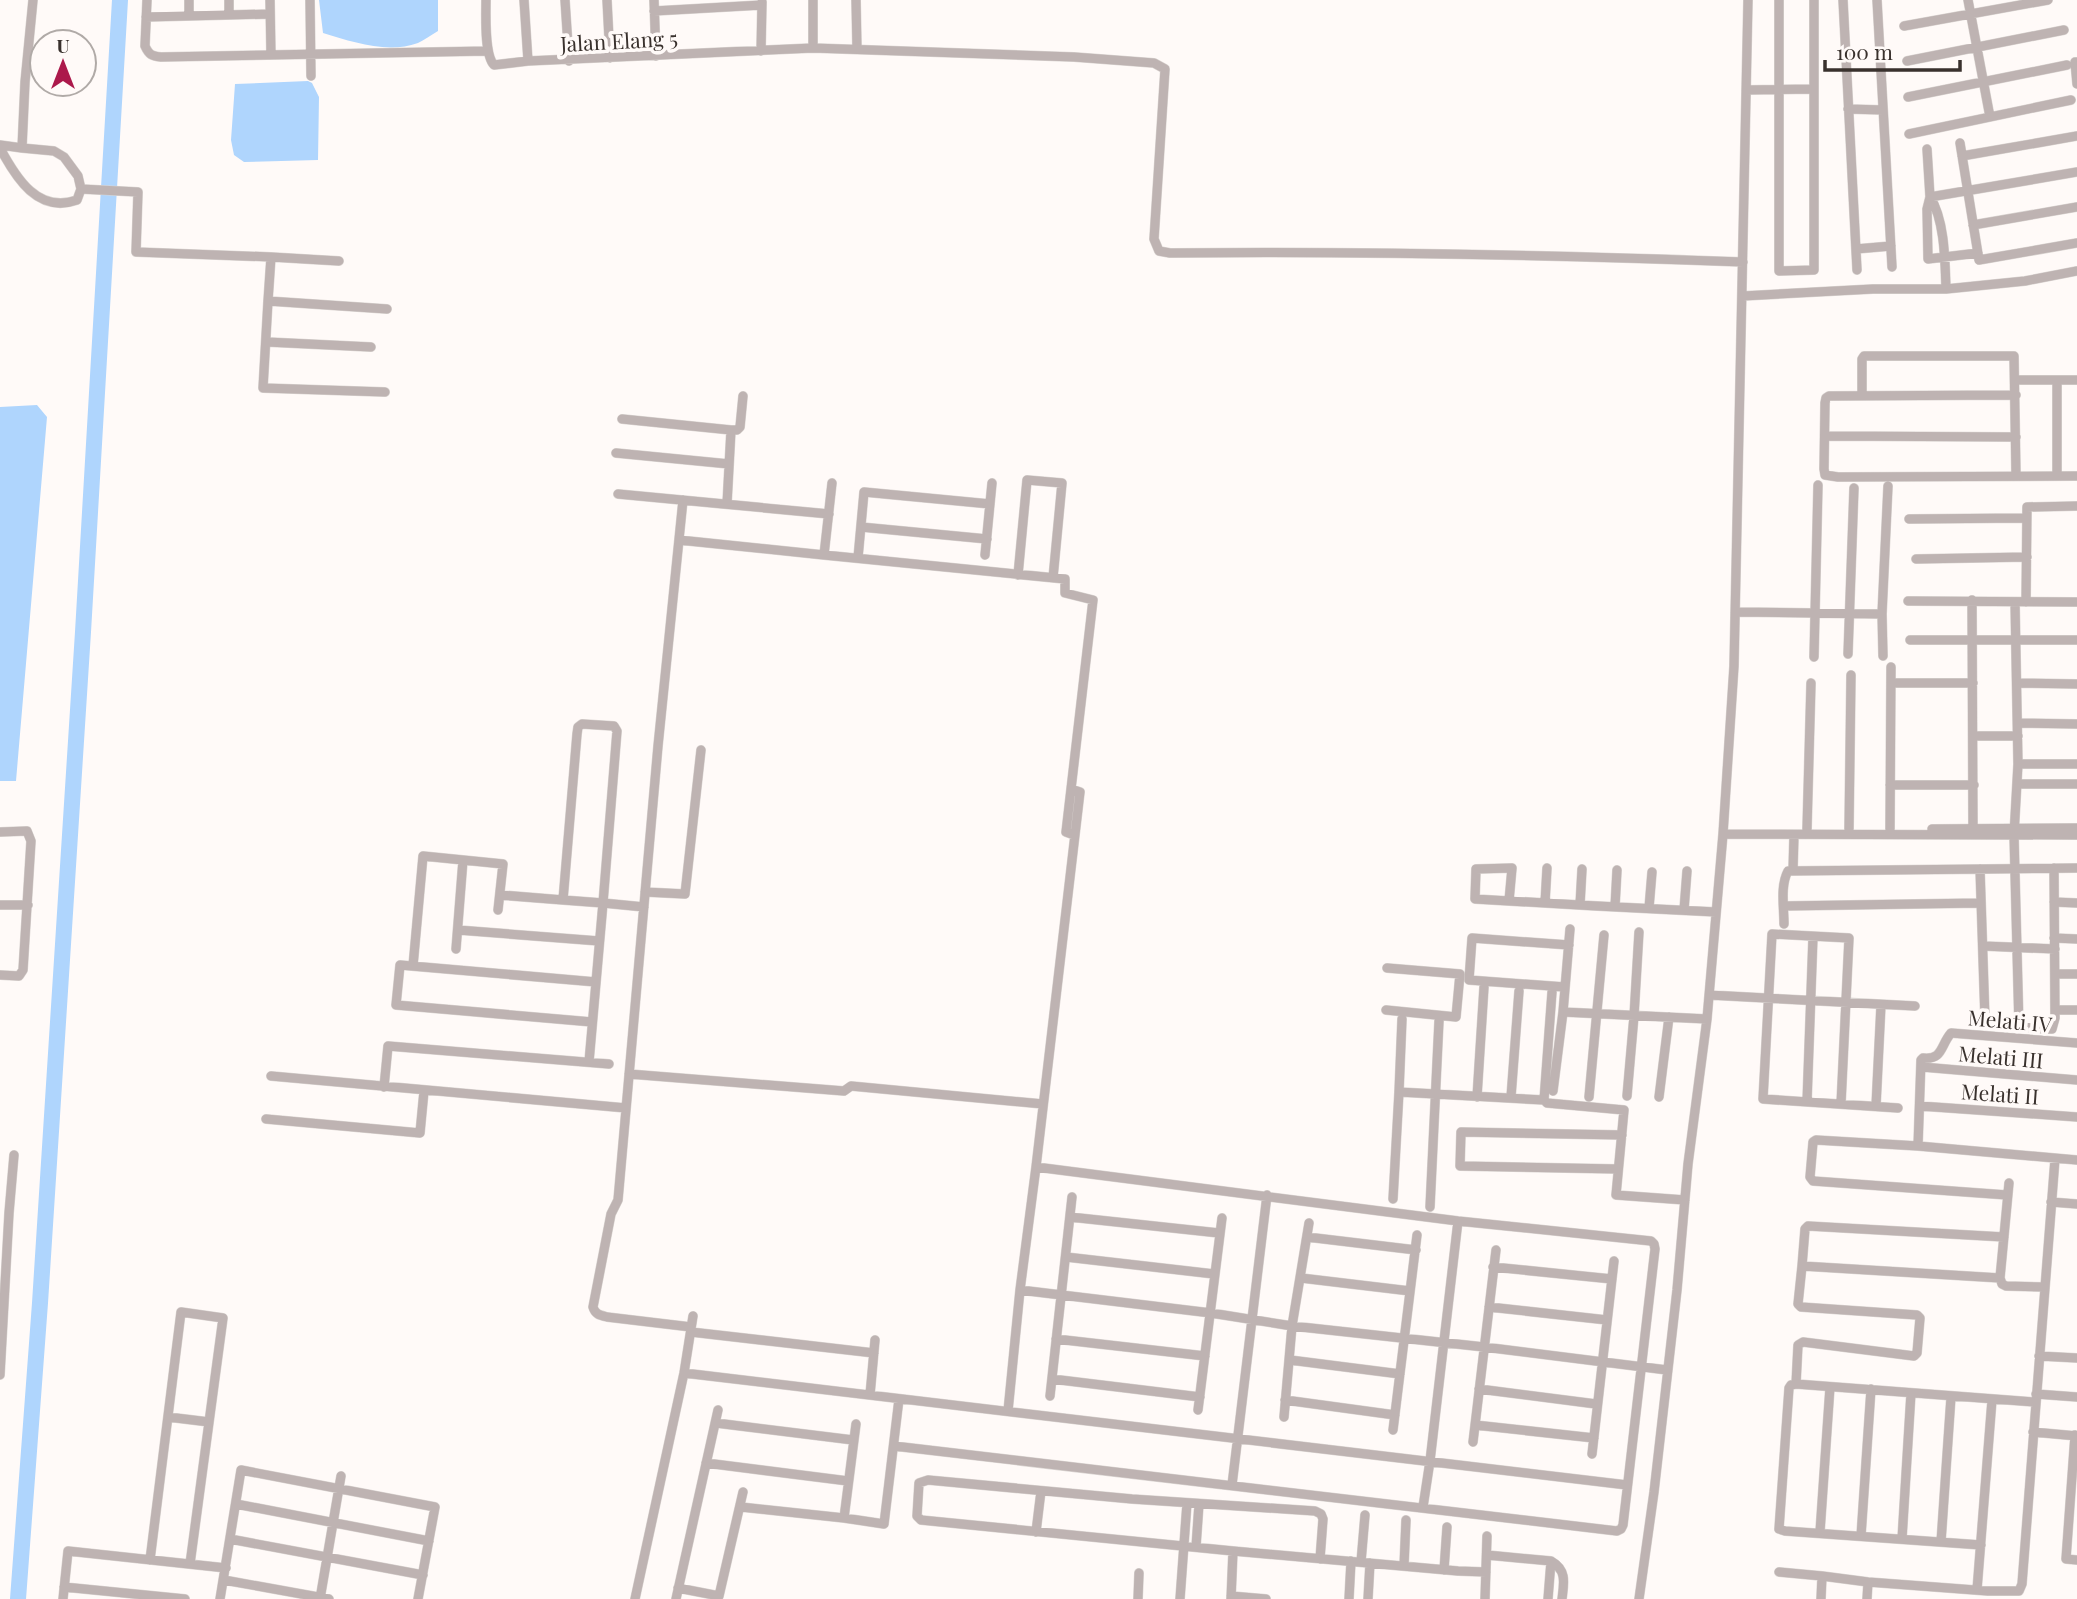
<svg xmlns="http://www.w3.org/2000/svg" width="2077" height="1599" font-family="'Playfair Display',serif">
	<rect width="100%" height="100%" fill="#fffaf8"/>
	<path fill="#afd5fd" d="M319 0H438V31C431 35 424 40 418 43 387 54 353 42 323 33Z
		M308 81 312 83 319 97 318 160 244 162 234 155 231 140 235 84Z
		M37 405 47 417 16 781H0V407Z"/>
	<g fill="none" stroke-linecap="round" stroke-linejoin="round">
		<path stroke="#afd5fd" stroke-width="16" d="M18 1599 40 1303 83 632 120 0"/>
		<g stroke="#dbd6d3" stroke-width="10">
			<path id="minor" d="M147 0 145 46C149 55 152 56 161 57L488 51
				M229 0V15
				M270 0 271 55
				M310 0 311 76
				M486 0C486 16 484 54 494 65L528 61 813 48 1074 57 1154 63 1165 69 1154 239 1159 251 1170 253C1361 251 1552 255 1743 262
				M524 0 528 61
				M565 0 569 61
				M607 0 610 58
				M654 0 656 56
				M813 0V48
				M856 0 857 49
				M1779 0V271L1814 270V0
				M1843 0 1857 270
				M1877 0 1892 267
				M1968 0 1990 117
				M654 11 762 5
				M189 16V0
				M146 17 270 14
				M1904 26 2048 0
				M761 51 762 2
				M1907 61 2064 30
				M2077 62H2075L2077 84
				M1746 90 1814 89
				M1908 97 2067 65
				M1848 109 1883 110
				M1909 134 2071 100
				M1960 143 1979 260 2077 243
				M0 145 22 148 25 82 33 0
				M0 148C16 178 38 214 77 200L81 189 78 176 64 157 54 151 22 148
				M1927 149 1930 197 1927 209 1928 259 1978 253
				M1962 156 2077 136
				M81 189 138 192 136 252 271 257 268 301
				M1973 225 2077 207
				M1856 249 1891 246
				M271 257 339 261
				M1946 289C1945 262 1945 220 1930 197L2077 172
				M1743 296 1873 289H1946L2025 281 2077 271
				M267 342 371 347
				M2016 380H2077
				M2057 380V476
				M385 392 263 388 268 301 387 309
				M2016 395 1829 396 1826 398 1825 403 1824 469 1825 475 1838 477 2077 476
				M1862 396V359L1864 356H2014L2016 476
				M622 419 731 430
				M1825 436 2016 437
				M616 453 729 464
				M618 494 829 514
				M683 500 658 746 619 1189 618 1200 611 1214 593 1307C595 1314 599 1315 607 1317L691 1327
				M727 504 731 430H737L740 427 743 396
				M1909 519 2026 518
				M861 527 987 539
				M679 540 824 555 832 483
				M824 555 1065 579V593L1093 600 1071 789 1080 792 1036 1167 1020 1290 1008 1411
				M985 555 992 483
				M858 558 864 492 990 504
				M1916 559 2027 557
				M1018 575 1027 480 1062 483 1053 578
				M1972 600 1973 828
				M1908 601 2077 602
				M2015 602 2018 764 2014 835 2019 1027
				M2026 602 2027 507 2077 506
				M1735 612 1882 614 1888 486
				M1882 614 1883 656
				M1910 640H2077
				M1848 654 1854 488
				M1814 657 1818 485
				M1891 683H1973
				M2017 683 2077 684
				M2018 723 2077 724
				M1974 736H2018
				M2018 764H2077
				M2018 784H2077
				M1890 785H1974
				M1071 789 1066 832 1074 835
				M1807 829 1811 683
				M1849 829 1851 675
				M1890 829 1891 667
				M1932 829 2077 828
				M0 832 27 831 31 841 23 970 19 976 0 975
				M1723 834 2077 835
				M1980 869 1985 1019 1996 1025 2046 1029H2052L2055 1018 2054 868
				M1793 870 1794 835
				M645 892 685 894 701 750
				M500 895 563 900
				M1509 901 1512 868 1476 869 1475 899C1555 904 1636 908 1716 912
				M2054 902 2077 903
				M1545 903 1547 868
				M0 905H28
				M1580 905 1582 869
				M1784 906 1980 903
				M1615 907 1617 870
				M1649 908 1652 872
				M1684 910 1687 871
				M1784 924C1784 907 1780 886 1788 871L2077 868
				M458 930 599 941
				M2054 938 2077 939
				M1983 946 2055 949
				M456 949 463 860
				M413 966 423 856 503 864 498 910
				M2055 974H2077
				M1565 987 1469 980 1472 938 1569 945
				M1709 995 1915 1006
				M1386 1010 1456 1017 1460 974 1387 968
				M2055 1010H2077
				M1563 1012 1570 929
				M592 1022 396 1005 400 965 596 982
				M589 1062 603 903 563 900 577 734 578 727 582 724 614 726 617 731 603 903 644 907
				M1922 1067 2077 1080
				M629 1074 844 1091 851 1086 1043 1104
				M271 1076 626 1108
				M384 1087 388 1046 609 1064
				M1553 1091 1563 1012 1707 1019
				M1399 1092 1402 1019
				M1627 1096 1634 1016 1639 932
				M1477 1097 1484 987
				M1511 1097 1519 991
				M1589 1097 1604 935
				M1659 1097 1669 1017
				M1544 1100 1552 992
				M1807 1102 1813 937
				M1841 1104 1849 938 1772 934 1763 1099 1898 1108
				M1876 1106 1881 1005
				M1920 1106 2077 1117
				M266 1119 420 1133 424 1091
				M1918 1146 1921 1060 1923 1058C1943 1060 1940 1046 1951 1033L2077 1043
				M1618 1169 1460 1166 1461 1132 1622 1135
				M2009 1183 2000 1278 2002 1284 2006 1286 2044 1287
				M2007 1195 1813 1181 1810 1177 1813 1142 1816 1140 1918 1146 2077 1160
				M1393 1199 1399 1092 1544 1100 1547 1103 1624 1110 1616 1195 1685 1200
				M2051 1202 2077 1204
				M1430 1207 1439 1021
				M1070 1217 1219 1233
				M1307 1237 1416 1250
				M1066 1257 1214 1274
				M1493 1267 1612 1279
				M1301 1278 1410 1291
				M2000 1278 1802 1266 1805 1229 1808 1226 2004 1237
				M1020 1290 1211 1313 1292 1326 1484 1347 1667 1370
				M1489 1307 1607 1320
				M691 1332 874 1353
				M1056 1339 1205 1356
				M2039 1356 2077 1358
				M1290 1360 1400 1374
				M684 1373 1627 1485
				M0 1375 9 1213 14 1155
				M1052 1379 1200 1397
				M1796 1384 1798 1345 1803 1342 1914 1356 1917 1353 1920 1318 1917 1315 1801 1307 1798 1304 1802 1266
				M1479 1389 1596 1404
				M2036 1394 2077 1397
				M870 1395 875 1340
				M1050 1396 1072 1197
				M1285 1400 1395 1415
				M1198 1410 1222 1218
				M168 1417 209 1422
				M1284 1417 1292 1326 1309 1223
				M716 1423 853 1440
				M1475 1425 1594 1438
				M1393 1430 1417 1235
				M2033 1432 2077 1436
				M2075 1435 2066 1559 2077 1560
				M1473 1442 1496 1250
				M894 1446 1617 1531 1621 1529 1623 1525 1655 1249 1654 1244 1651 1241 1458 1221 1036 1167
				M1592 1454 1614 1261
				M706 1463 848 1481
				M1232 1485 1267 1195
				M236 1504 429 1541
				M741 1507 844 1518 884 1524 899 1399
				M1423 1507 1430 1461 1458 1221
				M844 1518 856 1424
				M1036 1532 1041 1491
				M1820 1532 1830 1387
				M1861 1536 1871 1389
				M230 1539 423 1575
				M1902 1539 1911 1393
				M1941 1542 1951 1397
				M1981 1545 1785 1531 1779 1529 1789 1388 1791 1385 1796 1384 2035 1402
				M1196 1547 1199 1504
				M1487 1555 1551 1561
				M1320 1559 1323 1519 1321 1514 1315 1511 1132 1499 928 1480 919 1483 917 1516 921 1520 1233 1551 1458 1571 1486 1572
				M150 1560 181 1312 223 1318 190 1564
				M1361 1562 1365 1515
				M1404 1566 1406 1520
				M1444 1570 1447 1527
				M1779 1572 1822 1576
				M224 1580 329 1599
				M64 1587 185 1599
				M678 1588 719 1596 743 1492
				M1977 1590 1992 1400
				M1231 1596 1266 1599
				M63 1599 68 1551 226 1568
				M220 1599 241 1470 435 1507 418 1599
				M320 1599 341 1476
				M635 1599 684 1373 693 1316
				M676 1599 718 1410
				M1138 1599 1139 1573
				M1180 1599 1187 1503
				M1231 1599 1233 1551
				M1349 1599 1351 1561
				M1368 1599 1370 1563
				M1485 1599 1487 1536
				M1548 1599 1551 1561C1567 1570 1564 1583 1562 1599
				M1639 1599 1654 1492 1677 1290 1688 1164 1707 1019 1723 834 1734 666 1748 0
				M1821 1599 1822 1576 1868 1582 1988 1591H2019L2022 1584 2055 1159
				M1867 1599 1868 1582"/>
		</g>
		<use href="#minor" stroke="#beb3b2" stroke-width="9"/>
	</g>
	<g text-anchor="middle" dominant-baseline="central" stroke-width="7" stroke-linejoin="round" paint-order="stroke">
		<g font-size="21" fill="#39312d" stroke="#fffaf8">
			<text transform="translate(619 40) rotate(-3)">Jalan Elang 5</text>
			<text transform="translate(2010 1020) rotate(5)">Melati IV</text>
			<text transform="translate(2001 1056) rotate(5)">Melati III</text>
			<text transform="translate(2000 1093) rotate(4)">Melati II</text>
		</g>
	</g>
	<g transform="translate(63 63)"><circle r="33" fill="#fffaf8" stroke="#b0aaa7" stroke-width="2"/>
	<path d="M0-5L12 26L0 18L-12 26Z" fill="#ac194b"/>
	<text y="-10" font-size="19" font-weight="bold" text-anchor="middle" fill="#39312d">U</text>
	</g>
	<path d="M1825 60v10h135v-10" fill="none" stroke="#39312d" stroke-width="3.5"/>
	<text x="1836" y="60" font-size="21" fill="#39312d" stroke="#fffaf8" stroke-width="5" paint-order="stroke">100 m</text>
</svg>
